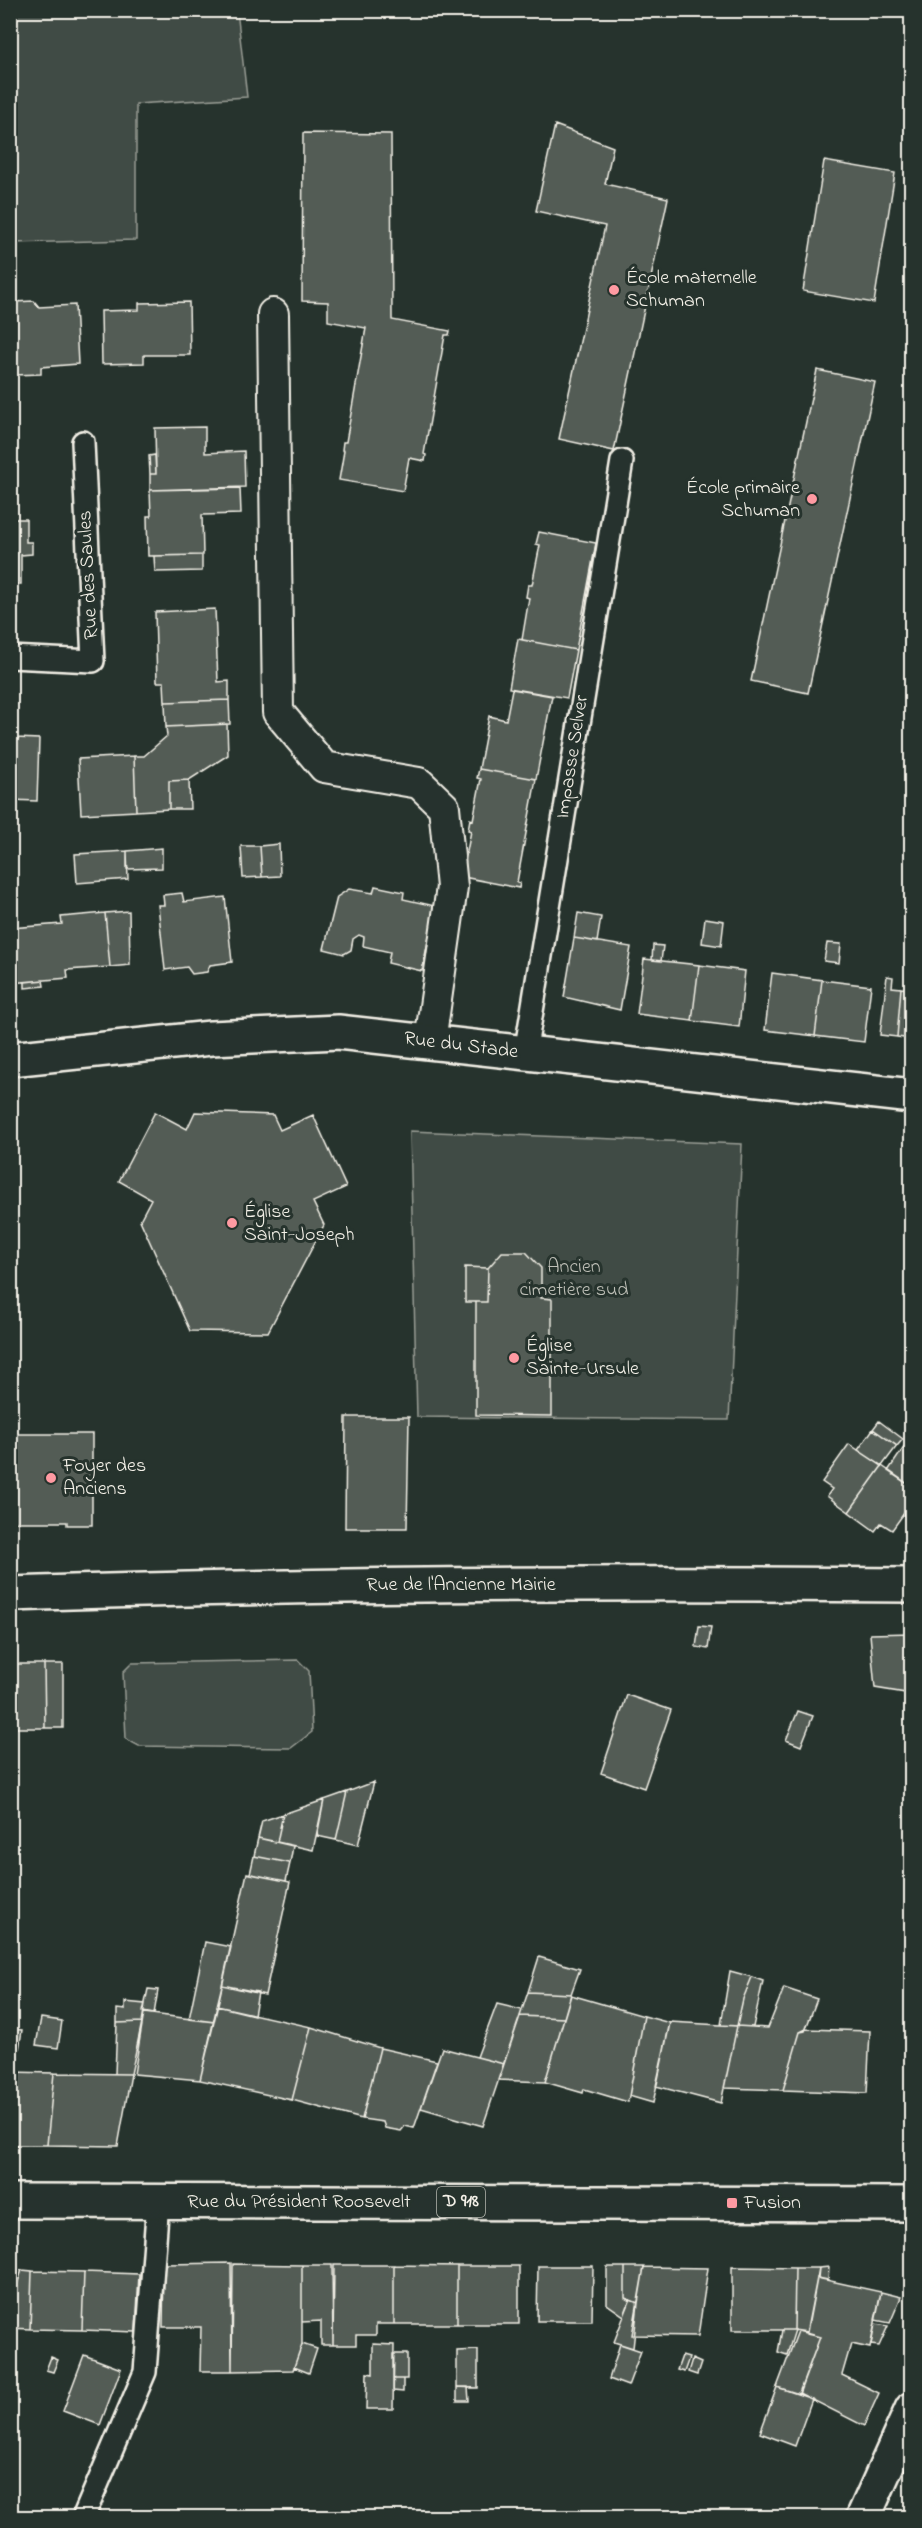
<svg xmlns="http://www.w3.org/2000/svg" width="922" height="2528" font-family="'Indie Flower',sans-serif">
	<rect width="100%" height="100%" fill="#26332d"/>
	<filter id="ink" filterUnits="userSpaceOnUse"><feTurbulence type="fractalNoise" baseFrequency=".0167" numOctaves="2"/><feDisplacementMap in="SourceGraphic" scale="12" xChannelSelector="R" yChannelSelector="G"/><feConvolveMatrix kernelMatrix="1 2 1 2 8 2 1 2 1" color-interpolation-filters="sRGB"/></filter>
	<g filter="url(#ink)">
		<path fill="#414b45" stroke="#9a9e96" stroke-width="1.5" d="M10 11H237L247 97 136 104V240L11 243Z
			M410 1131 742 1144 729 1420 417 1417Z
			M298 1660 309 1671 312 1732 291 1748 139 1746 126 1739 123 1672 132 1663Z"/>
		<path fill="#525c55" stroke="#f4f1e8" stroke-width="1.5" d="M555 125 613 147 605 184 668 198 614 451 559 439 605 226 536 211Z
			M303 133 391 134 392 320 450 331 449 335H445L424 454 426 455 425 461 409 458 403 491 339 480 344 451 342 450 343 442H346L366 328 328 321V302L302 301Z
			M824 161 895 173 874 303 803 291Z
			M34 301 39 307 75 305 78 364 41 367V374L14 375 10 380V305L13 302Z
			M189 302 190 355H144V363L102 364 101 311 139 310V303Z
			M817 370 875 382 808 693 751 681Z
			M205 427V453L244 451 245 487 150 490V474H156L155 428Z
			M155 455 156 474H150L149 456Z
			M240 488 241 514 202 515 203 555 148 556 147 516H151L150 490Z
			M10 519H26V542H32V554L21 555V584H10Z
			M539 532 596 543 576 650 522 640 529 598 526 597 528 585H532L540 545 536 544Z
			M202 555V571L155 572 154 556Z
			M215 609 218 682 229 681V700L165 702 164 682H157L155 612Z
			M518 639 576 650 567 698 509 688Z
			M512 689 552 696 536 779 479 769 489 716 506 720Z
			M229 700 230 724 166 727 165 702Z
			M227 724 228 755 189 780 169 781V809L136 811 134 756H144L167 736 166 727Z
			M10 729H16V738L39 739 37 801 10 800Z
			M134 756 136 811 81 814 78 759Z
			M479 769 536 779 517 882 520 883 519 888 458 876 463 872 471 831 468 830 470 819 473 820 481 779 477 778Z
			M189 780 190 809H169V781Z
			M279 844 280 876 262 877 260 846Z
			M241 846H260L262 877 243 878Z
			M162 848V868L127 869V851Z
			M127 851 128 879 77 883 75 854Z
			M375 886 404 892 403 899 435 906 422 971 388 963 390 952 363 946 364 937 359 935 353 939 351 950 344 954 324 949 337 897 349 889 373 893Z
			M182 893 184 902 225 897 232 962 210 965 207 972 192 974 187 967 165 970 158 905H164L163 895Z
			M129 911 130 965 110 967 105 913Z
			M105 913 110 967 67 970 68 978 10 983V928L62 924 61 917Z
			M578 913 601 917 597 942 574 938Z
			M705 918 724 921 721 946 702 943Z
			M574 938 631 947 620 1010 564 997Z
			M827 943 841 944 839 963 824 961Z
			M653 945 663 946 661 961 652 960Z
			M644 959 699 965 692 1021 637 1014Z
			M699 965 745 971 739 1027 692 1021Z
			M772 973 822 980 815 1036 765 1030Z
			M887 976 893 977 892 987 901 988 897 1037 880 1035Z
			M43 980 44 986 25 988V982Z
			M822 980 871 986 864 1042 815 1036Z
			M901 988 912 989V1039L897 1037Z
			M155 1112 187 1129 195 1112 273 1115 280 1130 313 1115 346 1187 313 1202 324 1225 268 1332 190 1331 140 1220 151 1199 119 1181Z
			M502 1252H526L541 1268V1298L552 1299V1416L476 1415V1302H487L488 1268Z
			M465 1267 488 1268 487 1302H465Z
			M346 1417H409L407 1528H345Z
			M879 1421 903 1439 897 1446 873 1429Z
			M873 1429 897 1446 882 1466 858 1450Z
			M10 1434H92V1525H67V1522H10Z
			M907 1443 912 1446V1487L888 1471Z
			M849 1444 882 1466 849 1512 827 1496 832 1489 822 1482Z
			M882 1466 912 1487V1502L892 1530 881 1523 875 1531 849 1512Z
			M699 1626 711 1627 708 1649 696 1647Z
			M912 1633V1694L875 1688 870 1634Z
			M10 1664H44L45 1728H10Z
			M44 1664H63V1728H45Z
			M627 1695 671 1710 644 1788 601 1773Z
			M798 1711 813 1716 801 1746 786 1740Z
			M374 1782 358 1845 336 1840 347 1792Z
			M347 1792 336 1840 317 1836 324 1800Z
			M324 1800 313 1850 277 1842 283 1814Z
			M283 1814 277 1842 258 1838 262 1821Z
			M258 1838 293 1846 290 1863 254 1856Z
			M254 1856 290 1863 286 1881 250 1874Z
			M247 1873 290 1882 265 1995 222 1985Z
			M205 1942 231 1947 214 2022 189 2019Z
			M539 1957 580 1969 571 1994 528 1992Z
			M730 1971 752 1977 743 1999 737 2026 721 2025Z
			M752 1977 763 1981 753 2027 737 2026 743 1999Z
			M222 1985 258 1992 254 2015 217 2006Z
			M784 1988 817 1999 805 2031 800 2032 783 2090 724 2088 737 2026 768 2028Z
			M148 1989 158 1990 154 2014 143 2012Z
			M528 1992 571 1994 564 2018 520 2016Z
			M571 1995 644 2016 628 2102 584 2089 583 2093 545 2082Z
			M125 2002 145 2004 142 2022 117 2023V2009L125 2010Z
			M497 2004 522 2010 504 2064 477 2057Z
			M217 2006 311 2027 292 2100 200 2080Z
			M144 2013 214 2022 200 2080 134 2074Z
			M520 2016 564 2018 545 2082 498 2080Z
			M644 2016 670 2023 653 2103 629 2096Z
			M41 2018 62 2021 58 2048 36 2045Z
			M142 2022 131 2074H115L117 2023Z
			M670 2022 737 2026 721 2103 656 2086Z
			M311 2027 380 2048 362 2119 292 2100Z
			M10 2029 22 2030 18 2056H10Z
			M806 2029 870 2031 867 2093 783 2090 800 2032Z
			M380 2048 437 2061 414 2128 405 2126 401 2131 385 2128 383 2122 362 2119Z
			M442 2048 504 2064 483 2126 421 2108Z
			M10 2072 54 2073 47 2145H10Z
			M54 2073 131 2074 118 2146 47 2145Z
			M231 2263 232 2371H200L201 2327H163L164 2264Z
			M233 2264 302 2265V2344L293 2370 232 2371Z
			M302 2265H332L333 2345H321V2321L302 2322Z
			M334 2265H394V2324H376V2335H356V2345H333Z
			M394 2265 457 2266V2324H394Z
			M457 2266H519V2324H457Z
			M538 2266H593L592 2321H537Z
			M607 2267H625V2298L630 2301 624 2316 607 2304Z
			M625 2267H644L638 2303 625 2298Z
			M644 2267 708 2268 698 2336 632 2335Z
			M732 2267 795 2268 794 2330H732Z
			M829 2267 828 2280 818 2278 819 2268Z
			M795 2268H819L807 2332 794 2330Z
			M10 2270H22L10 2305Z
			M22 2270 32 2271 30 2329 10 2328V2305Z
			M32 2271 84 2272 82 2330 30 2329Z
			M84 2272 139 2274 136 2332 82 2330Z
			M817 2278 881 2292 870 2348 851 2344 842 2375 879 2393 864 2426 799 2393 820 2337 806 2334Z
			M881 2292 901 2297 890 2323 875 2320Z
			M630 2300 638 2303 633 2348 614 2342Z
			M875 2324 888 2326 879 2346 871 2345Z
			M782 2330H795L787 2355 778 2352Z
			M798 2331 820 2337 799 2394 777 2387Z
			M302 2344 317 2349 309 2373 294 2367Z
			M373 2344 394 2345 393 2409H366L367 2373 373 2374Z
			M620 2344 641 2351 628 2386 609 2379Z
			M478 2350V2388L457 2387V2351Z
			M393 2354H407V2379H393Z
			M84 2355 121 2369 100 2425 63 2411Z
			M682 2356 689 2358 684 2372 677 2370Z
			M51 2357 58 2360 53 2372 46 2370Z
			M692 2359 701 2363 697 2375 688 2372Z
			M393 2379H403V2392L393 2391Z
			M457 2387H468L469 2401H457Z
			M777 2387 812 2399 795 2446 760 2433Z"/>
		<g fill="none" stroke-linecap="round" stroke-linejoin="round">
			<g stroke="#f4f1e8" stroke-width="26">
				<path id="service" d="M10 657 93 661 83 442
					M525 1054 622 461
					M83 2518 145 2372 158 2201"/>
			</g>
			<g stroke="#f4f1e8" stroke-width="34">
				<path id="pedestrian" d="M273 314 278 712 324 767 419 783 444 807 452 887 430 1042"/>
			</g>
			<g stroke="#f4f1e8" stroke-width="38">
				<path id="minor" d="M10 1059 211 1038 338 1032 912 1096
					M10 1594C311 1584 611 1582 912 1585
					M863 2518 912 2409"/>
			</g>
			<g stroke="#f4f1e8" stroke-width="38">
				<path id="primary" d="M10 2201 912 2204"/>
			</g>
			<use href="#service" stroke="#26332d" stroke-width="21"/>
			<use href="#pedestrian" stroke="#26332d" stroke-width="30"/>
			<use href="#minor" stroke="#26332d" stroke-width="33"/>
			<use href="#primary" stroke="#26332d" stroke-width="33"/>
		</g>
	</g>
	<g fill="#ff9aa2" stroke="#26332d" stroke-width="2">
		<circle cx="614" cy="290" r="6"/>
		<circle cx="812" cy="499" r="6"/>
		<circle cx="232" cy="1223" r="6"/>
		<circle cx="514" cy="1358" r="6"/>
		<circle cx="51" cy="1478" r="6"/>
		<rect x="726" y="2197" width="12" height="12" rx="3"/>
	</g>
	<g text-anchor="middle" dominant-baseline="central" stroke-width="6" stroke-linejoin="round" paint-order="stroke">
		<rect fill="#26332d" stroke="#b6b8b0" stroke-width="1.5" x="437" y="2187" width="48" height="30" rx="4.5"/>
		<g font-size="18" font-weight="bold" fill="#f4f1e8">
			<text x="461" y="2202">D 918</text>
		</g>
		<g font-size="20" fill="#f4f1e8" stroke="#26332d" text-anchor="start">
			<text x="626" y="278">École maternelle<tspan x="626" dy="23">Schuman</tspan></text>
			<text x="800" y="488" text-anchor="end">École primaire<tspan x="800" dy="23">Schuman</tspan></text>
			<text x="244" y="1212">Église<tspan x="244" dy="23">Saint-Joseph</tspan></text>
			<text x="526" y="1346">Église<tspan x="526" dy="23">Sainte-Ursule</tspan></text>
			<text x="63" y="1466">Foyer des<tspan x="63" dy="23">Anciens</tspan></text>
			<text x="744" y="2203">Fusion</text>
		</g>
		<g font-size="20" fill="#f4f1e8" stroke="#26332d">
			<text transform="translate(89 575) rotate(-93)">Rue des Saules</text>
			<text transform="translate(573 757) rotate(-81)">Impasse Selver</text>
			<text transform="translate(461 1046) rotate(7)">Rue du Stade</text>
			<text x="461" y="1585">Rue de l'Ancienne Mairie</text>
			<text x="299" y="2202">Rue du Président Roosevelt</text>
		</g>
		<g font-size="20" fill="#bebfb7" stroke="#26332d">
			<text x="574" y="1267">Ancien<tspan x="574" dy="23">cimetière sud</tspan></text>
		</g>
	</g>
	<rect width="922" height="2528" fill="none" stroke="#26332d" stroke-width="36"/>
	<rect x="18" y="18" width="886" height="2492" fill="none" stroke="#f4f1e8" stroke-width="2" filter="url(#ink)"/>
</svg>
